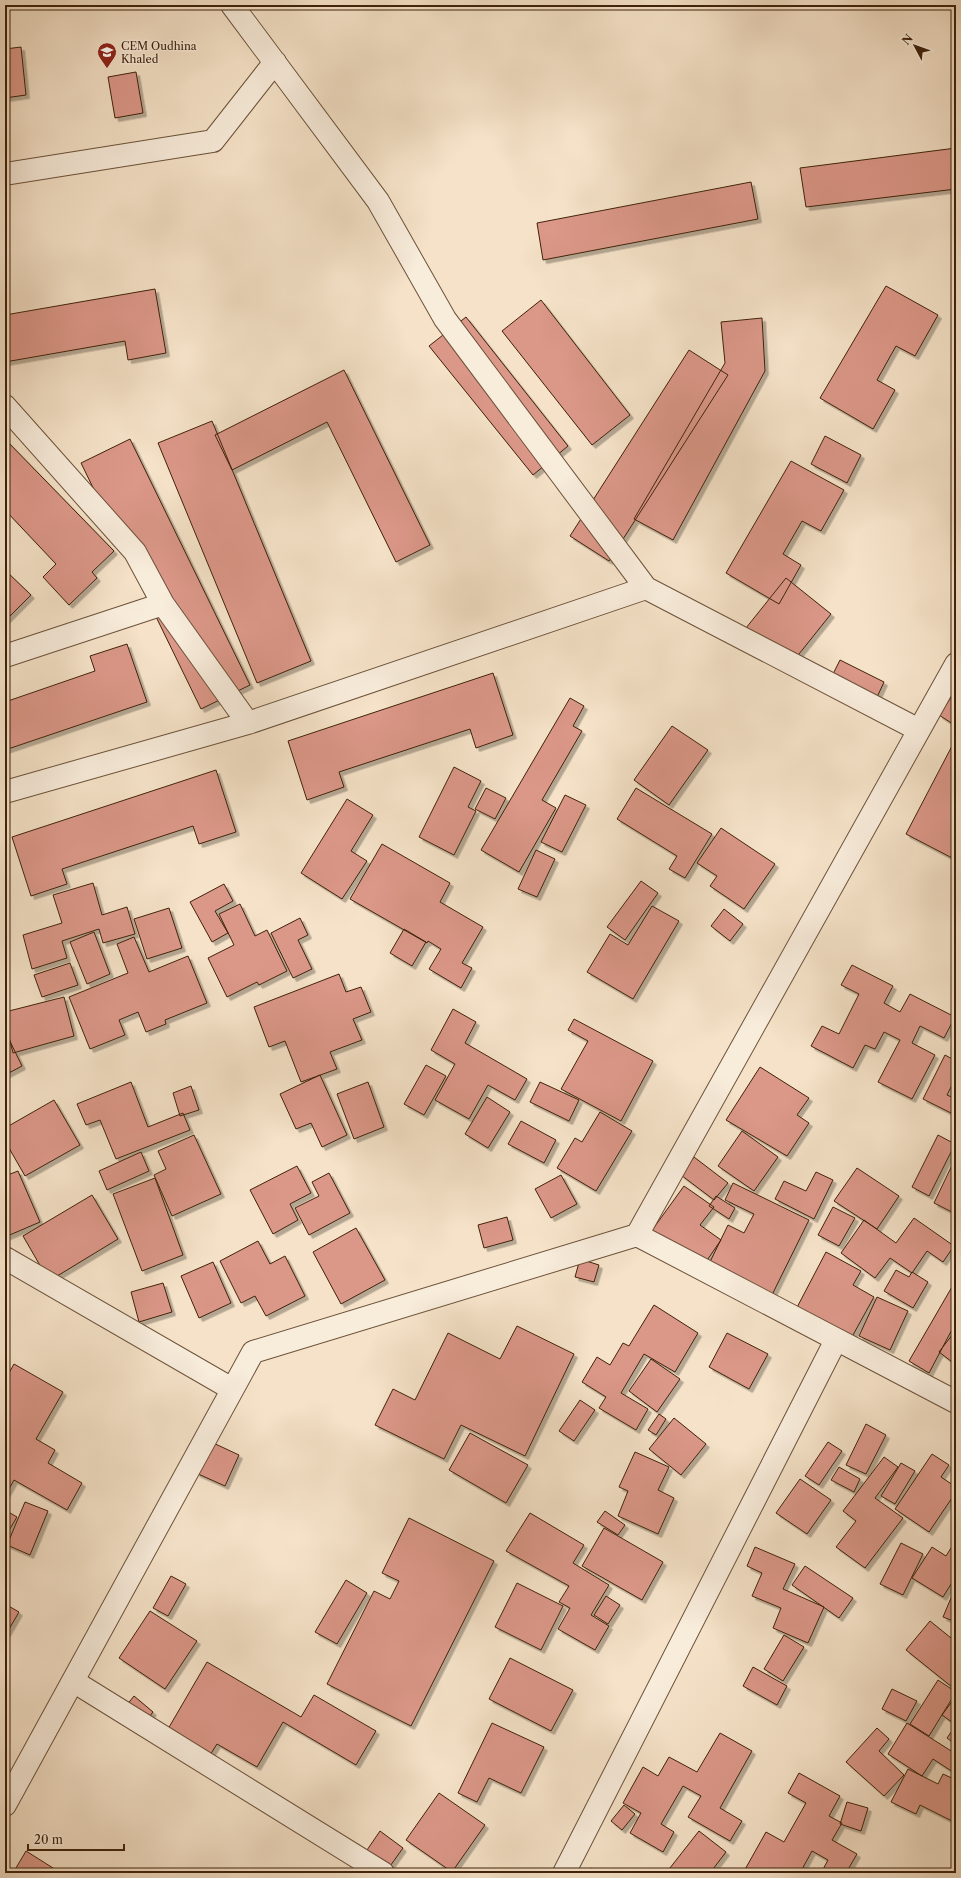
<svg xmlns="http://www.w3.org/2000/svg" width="961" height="1878" font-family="'Libre Caslon Text',serif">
	<defs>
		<filter id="shadow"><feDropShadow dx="3.5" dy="3.5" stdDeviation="0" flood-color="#0004"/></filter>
	</defs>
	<rect width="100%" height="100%" fill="#f5e2c8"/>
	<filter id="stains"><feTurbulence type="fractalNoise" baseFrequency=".005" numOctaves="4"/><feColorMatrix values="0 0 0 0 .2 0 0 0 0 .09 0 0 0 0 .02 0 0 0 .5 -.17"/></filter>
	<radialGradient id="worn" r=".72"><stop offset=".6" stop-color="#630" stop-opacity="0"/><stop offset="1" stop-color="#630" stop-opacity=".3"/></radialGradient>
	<path fill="#db9788" stroke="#3f220a" filter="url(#shadow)" d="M21 47 26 95 5 98V49Z
		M136 72 143 113 115 118 108 77Z
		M956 148V189L806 207 800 168Z
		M751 182 758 219 543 260 537 223Z
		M886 286 938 315 915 356 896 346 877 380 895 390 873 429 820 398Z
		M155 289 166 353 128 360 125 341 5 362V315Z
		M541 300 630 415 592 445 502 331Z
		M466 317 568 446 533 475 429 346Z
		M762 318 765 371 673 540 634 519 725 363 721 322Z
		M689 350 728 375 609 561 570 536Z
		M344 370 430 545 396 562 327 422 232 470 215 435Z
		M212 421 311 661 257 683 158 443Z
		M825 436 861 455 847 483 811 464Z
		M5 439 114 551 92 572 97 578 69 605 43 577 56 564 5 510Z
		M130 439 250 685 201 709 81 463Z
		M791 461 844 490 821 531 802 521 783 554 801 565 779 604 726 573Z
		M5 570 31 595 5 621Z
		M786 578 831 614 787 669 742 633Z
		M127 644 147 702 5 750V702L95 671 90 656Z
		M840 660 884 682 873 706 828 684Z
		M493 673 513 735 476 748 470 729 339 772 344 787 307 800 288 741Z
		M956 690V726L939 715Z
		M570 698 584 706 573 726 582 731 542 800 556 808 519 872 481 850Z
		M672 726 708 750 669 805 634 780Z
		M952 746 956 748V860L906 834Z
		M454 767 481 781 468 807 476 811 454 855 419 837Z
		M216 770 236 832 199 844 193 826 62 869 67 884 31 896 12 837Z
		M486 788 506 798 495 819 475 809Z
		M636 788 712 834 685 878 669 869 677 856 617 819Z
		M565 795 586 805 562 852 541 842Z
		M347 799 373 815 351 851 367 861 342 899 301 873Z
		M721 828 775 864 744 909 710 886 717 876 697 863Z
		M382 844 450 883 440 902 483 927 462 963 472 968 461 988 429 969 441 949 428 941 427 943 350 899Z
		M536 850 555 859 537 897 518 889Z
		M641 881 658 893 625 940 607 927Z
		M93 883 102 915 127 907 135 934 103 943 99 929 62 941 67 958 32 969 23 935 62 923 53 895Z
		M224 884 233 901 215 911 228 933 212 942 190 902Z
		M240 904 255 936 267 930 287 971 259 985 257 982 227 997 208 958 234 945 219 914Z
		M652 906 679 921 633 999 587 972 610 934 628 945Z
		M169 908 182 948 147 959 134 919Z
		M724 909 743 924 730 941 711 926Z
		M300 918 308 935 298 940 312 969 293 978 271 933Z
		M404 929 426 942 412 966 390 953Z
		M94 932 110 974 87 984 70 942Z
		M134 937 149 972 188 956 207 1003 165 1020 166 1024 146 1032 138 1012 119 1020 125 1035 90 1049 69 997 128 973 117 944Z
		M70 963 78 985 42 997 34 975Z
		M852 965 893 986 884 1003 900 1012 910 994 955 1017 944 1038 920 1026 912 1043 935 1055 912 1099 878 1082 900 1040 884 1032 875 1049 865 1045 853 1068 811 1046 822 1026 839 1034 859 994 841 985Z
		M339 974 346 992 361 987 371 1012 353 1019 362 1040 330 1052 337 1069 301 1082 285 1041 269 1047 254 1007Z
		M64 997 74 1036 13 1053 5 1021V1012Z
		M453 1009 476 1022 465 1043 527 1079 515 1100 488 1085 469 1119 435 1100 455 1064 431 1050Z
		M574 1019 653 1061 621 1121 561 1089 588 1041 568 1030Z
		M5 1031 22 1066 5 1075Z
		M945 1055 956 1061V1077L947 1095 956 1099V1104L951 1113 923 1099Z
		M426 1065 446 1076 424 1115 404 1104Z
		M760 1067 809 1098 797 1115 809 1123 787 1156 726 1120Z
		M320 1075 347 1135 322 1147 311 1123 296 1129 280 1094Z
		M131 1082 148 1127 183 1113 190 1130 116 1159 100 1120 86 1125 77 1104Z
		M368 1082 384 1127 354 1139 337 1094Z
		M540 1082 579 1100 569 1121 530 1102Z
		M191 1086 199 1110 180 1116 173 1093Z
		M487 1097 510 1112 488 1148 465 1134Z
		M54 1100 80 1145 25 1176 5 1141V1128Z
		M600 1112 632 1131 596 1191 557 1168 575 1138 582 1142Z
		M521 1121 556 1140 544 1163 508 1144Z
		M742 1131 778 1157 754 1191 718 1166Z
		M194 1135 221 1194 172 1216 154 1175 166 1169 158 1151Z
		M938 1135 955 1144 929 1196 912 1187Z
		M141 1152 149 1171 107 1190 99 1171Z
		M694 1157 728 1183 714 1200 681 1175Z
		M954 1161 956 1162V1214L934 1203Z
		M297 1166 311 1193 290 1204 298 1220 273 1234 250 1190Z
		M857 1168 899 1196 877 1229 834 1201Z
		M18 1171 40 1222 5 1237V1176Z
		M816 1172 833 1180 814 1219 775 1199 784 1181 806 1191Z
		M329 1173 350 1213 309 1235 295 1208 319 1196 312 1182Z
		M561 1175 577 1204 551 1218 535 1189Z
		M155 1178 183 1255 142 1271 113 1194Z
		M733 1183 809 1220 769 1301 706 1270 728 1225 744 1233 754 1214 725 1200Z
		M684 1186 714 1207 700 1225 721 1240 701 1269 650 1233Z
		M92 1195 118 1239 49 1281 23 1236Z
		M716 1196 735 1208 729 1219 709 1206Z
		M833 1207 855 1218 839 1246 818 1235Z
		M507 1217 513 1240 484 1248 478 1225Z
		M914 1218 954 1246 943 1262 927 1251 912 1273 890 1258 875 1278 841 1253 864 1220 896 1243Z
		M356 1228 385 1280 341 1304 313 1252Z
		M258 1241 270 1264 285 1256 305 1296 266 1316 255 1296 241 1303 220 1261Z
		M826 1252 861 1271 853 1285 874 1297 848 1344 793 1315Z
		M580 1259 599 1265 594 1282 575 1277Z
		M213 1262 231 1303 199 1318 181 1276Z
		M896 1270 909 1277 912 1272 928 1282 913 1308 884 1291Z
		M956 1280V1322L929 1373 909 1361Z
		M163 1283 172 1312 139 1322 131 1292Z
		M877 1297 908 1311 890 1350 859 1336Z
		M654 1305 698 1333 675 1372 644 1354 621 1393 648 1409 636 1430 599 1408 606 1397 582 1382 597 1357 610 1365 623 1343 629 1346Z
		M517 1326 574 1354 525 1456 461 1425 444 1459 375 1425 393 1389 415 1400 448 1333 500 1359Z
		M956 1330V1365L939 1352Z
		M727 1333 768 1354 749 1389 709 1367Z
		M651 1359 680 1379 657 1412 629 1391Z
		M14 1364 63 1392 36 1439 55 1450 48 1463 82 1483 67 1510 14 1480 5 1496V1380Z
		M580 1400 595 1410 574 1441 559 1431Z
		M659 1414 666 1419 656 1435 648 1430Z
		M674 1418 706 1444 681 1475 649 1449Z
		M866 1424 886 1435 866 1474 846 1465Z
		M470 1433 528 1465 506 1503 449 1470Z
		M209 1441 239 1455 225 1486 196 1473Z
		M828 1442 842 1451 819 1485 805 1476Z
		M635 1452 669 1467 658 1490 674 1498 658 1534 618 1516 628 1491 619 1487Z
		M932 1454 949 1465 941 1477 956 1487V1492L929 1532 895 1509Z
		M884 1457 898 1467 875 1498 903 1518 865 1568 836 1547 856 1521 843 1511Z
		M901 1463 915 1471 895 1504 881 1496Z
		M839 1467 860 1479 854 1492 831 1480Z
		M800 1479 831 1500 807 1534 776 1513Z
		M25 1502 48 1511 30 1555 7 1545Z
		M5 1510 17 1517 5 1537Z
		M605 1511 625 1525 618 1535 597 1522Z
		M530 1513 584 1545 573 1563 609 1585 591 1615 609 1626 595 1650 558 1629 570 1608 559 1602 569 1586 506 1551Z
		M409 1518 494 1561 411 1726 327 1684 374 1591 390 1599 399 1581 382 1573Z
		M604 1528 663 1562 642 1600 582 1566Z
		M956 1540V1576L943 1597 912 1578 932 1547 946 1556Z
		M901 1543 923 1554 903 1595 880 1584Z
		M755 1547 795 1564 783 1589 824 1607 808 1643 773 1628 781 1608 752 1596 762 1573 747 1566Z
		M805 1566 853 1598 839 1618 792 1585Z
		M171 1576 186 1584 168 1616 153 1608Z
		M346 1580 367 1593 337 1644 315 1632Z
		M517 1583 563 1606 541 1650 495 1627Z
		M956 1586V1622L943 1617Z
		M606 1596 620 1605 608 1624 594 1615Z
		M5 1604 19 1612 5 1636Z
		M150 1611 197 1641 165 1689 119 1658Z
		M930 1621 956 1642V1682L952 1687 906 1650Z
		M784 1635 804 1647 783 1681 764 1669Z
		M510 1658 573 1690 551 1731 489 1699Z
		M207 1662 301 1717 314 1695 376 1731 356 1765 283 1722 257 1767 217 1744 205 1763 161 1741Z
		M753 1667 787 1686 777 1705 743 1686Z
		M938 1680 956 1692 929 1736 910 1724Z
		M892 1689 917 1701 906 1721 882 1709Z
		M134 1696 153 1712 145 1722 126 1706Z
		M956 1696V1725L942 1715Z
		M492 1723 544 1747 521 1793 489 1778 477 1802 458 1793Z
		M907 1723 956 1754V1774L933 1759 922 1776 888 1754Z
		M956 1725V1745L947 1738Z
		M877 1728 889 1739 879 1751 904 1775 884 1796 846 1762Z
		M720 1733 752 1751 720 1808 742 1821 730 1841 688 1817 701 1796 683 1786 661 1824 674 1832 663 1852 630 1833 641 1813 623 1803 643 1767 658 1776 669 1757 697 1772Z
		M908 1769 938 1784 943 1774 956 1780V1823L920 1805 916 1814 891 1802Z
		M799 1773 840 1796 829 1816 842 1823 832 1840 857 1854 846 1873H821L828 1860 812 1851 800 1873H795L790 1870 789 1873H743L766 1832 784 1842 806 1803 788 1793Z
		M439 1793 485 1825 452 1872 406 1840Z
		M847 1802 868 1808 861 1831 840 1824Z
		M624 1805 635 1814 622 1830 611 1821Z
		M380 1831 403 1848 388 1869 365 1853Z
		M699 1831 726 1852 710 1873H666Z
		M26 1851 61 1873H13Z
		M591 1868 601 1873H588Z"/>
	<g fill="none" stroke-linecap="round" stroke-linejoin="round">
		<g stroke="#6c523a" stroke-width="24">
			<path id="minor" d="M232 5 378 201 445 319 646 588
				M5 174 213 141 275 62
				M5 406 135 552 163 604 248 723
				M5 656 163 604
				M956 664 637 1235 956 1402
				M5 792 248 723 646 588 919 730
				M5 1258 232 1389
				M73 1681 383 1873
				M5 1805 253 1352 637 1235
				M564 1873 836 1340"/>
		</g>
		<use href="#minor" stroke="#f8ecdb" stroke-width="22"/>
	</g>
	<defs>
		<g id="school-pin" transform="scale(1)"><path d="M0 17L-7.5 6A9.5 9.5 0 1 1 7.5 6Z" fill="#8f2418" stroke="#f8ecdb"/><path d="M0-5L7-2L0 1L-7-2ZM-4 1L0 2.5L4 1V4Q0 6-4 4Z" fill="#fff"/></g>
	</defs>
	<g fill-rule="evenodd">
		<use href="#school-pin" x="107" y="52"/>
	</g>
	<g text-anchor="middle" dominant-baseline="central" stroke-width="3" stroke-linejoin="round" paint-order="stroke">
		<g font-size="11" fill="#3f220a" stroke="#f8ecdb" text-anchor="start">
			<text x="121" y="46">CEM Oudhina<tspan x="121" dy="13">Khaled</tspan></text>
		</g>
	</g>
	<rect width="961" height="1878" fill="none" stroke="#f5e2c8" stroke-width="20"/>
	<rect x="6" y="6" width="949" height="1866" fill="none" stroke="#3f220a" stroke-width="2"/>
	<rect x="10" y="10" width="941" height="1858" fill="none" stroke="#3f220a"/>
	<g transform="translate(915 46) rotate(311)" stroke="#f8ecdb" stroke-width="3" paint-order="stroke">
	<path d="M0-3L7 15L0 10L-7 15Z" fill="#3f220a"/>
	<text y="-6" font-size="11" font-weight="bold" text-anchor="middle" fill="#3f220a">N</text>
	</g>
	<path d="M28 1844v6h96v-6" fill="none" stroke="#3f220a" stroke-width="2"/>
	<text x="34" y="1844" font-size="12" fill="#3f220a" stroke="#f8ecdb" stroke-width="3" paint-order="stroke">20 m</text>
	<rect width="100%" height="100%" filter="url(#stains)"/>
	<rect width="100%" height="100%" fill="url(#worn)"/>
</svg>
